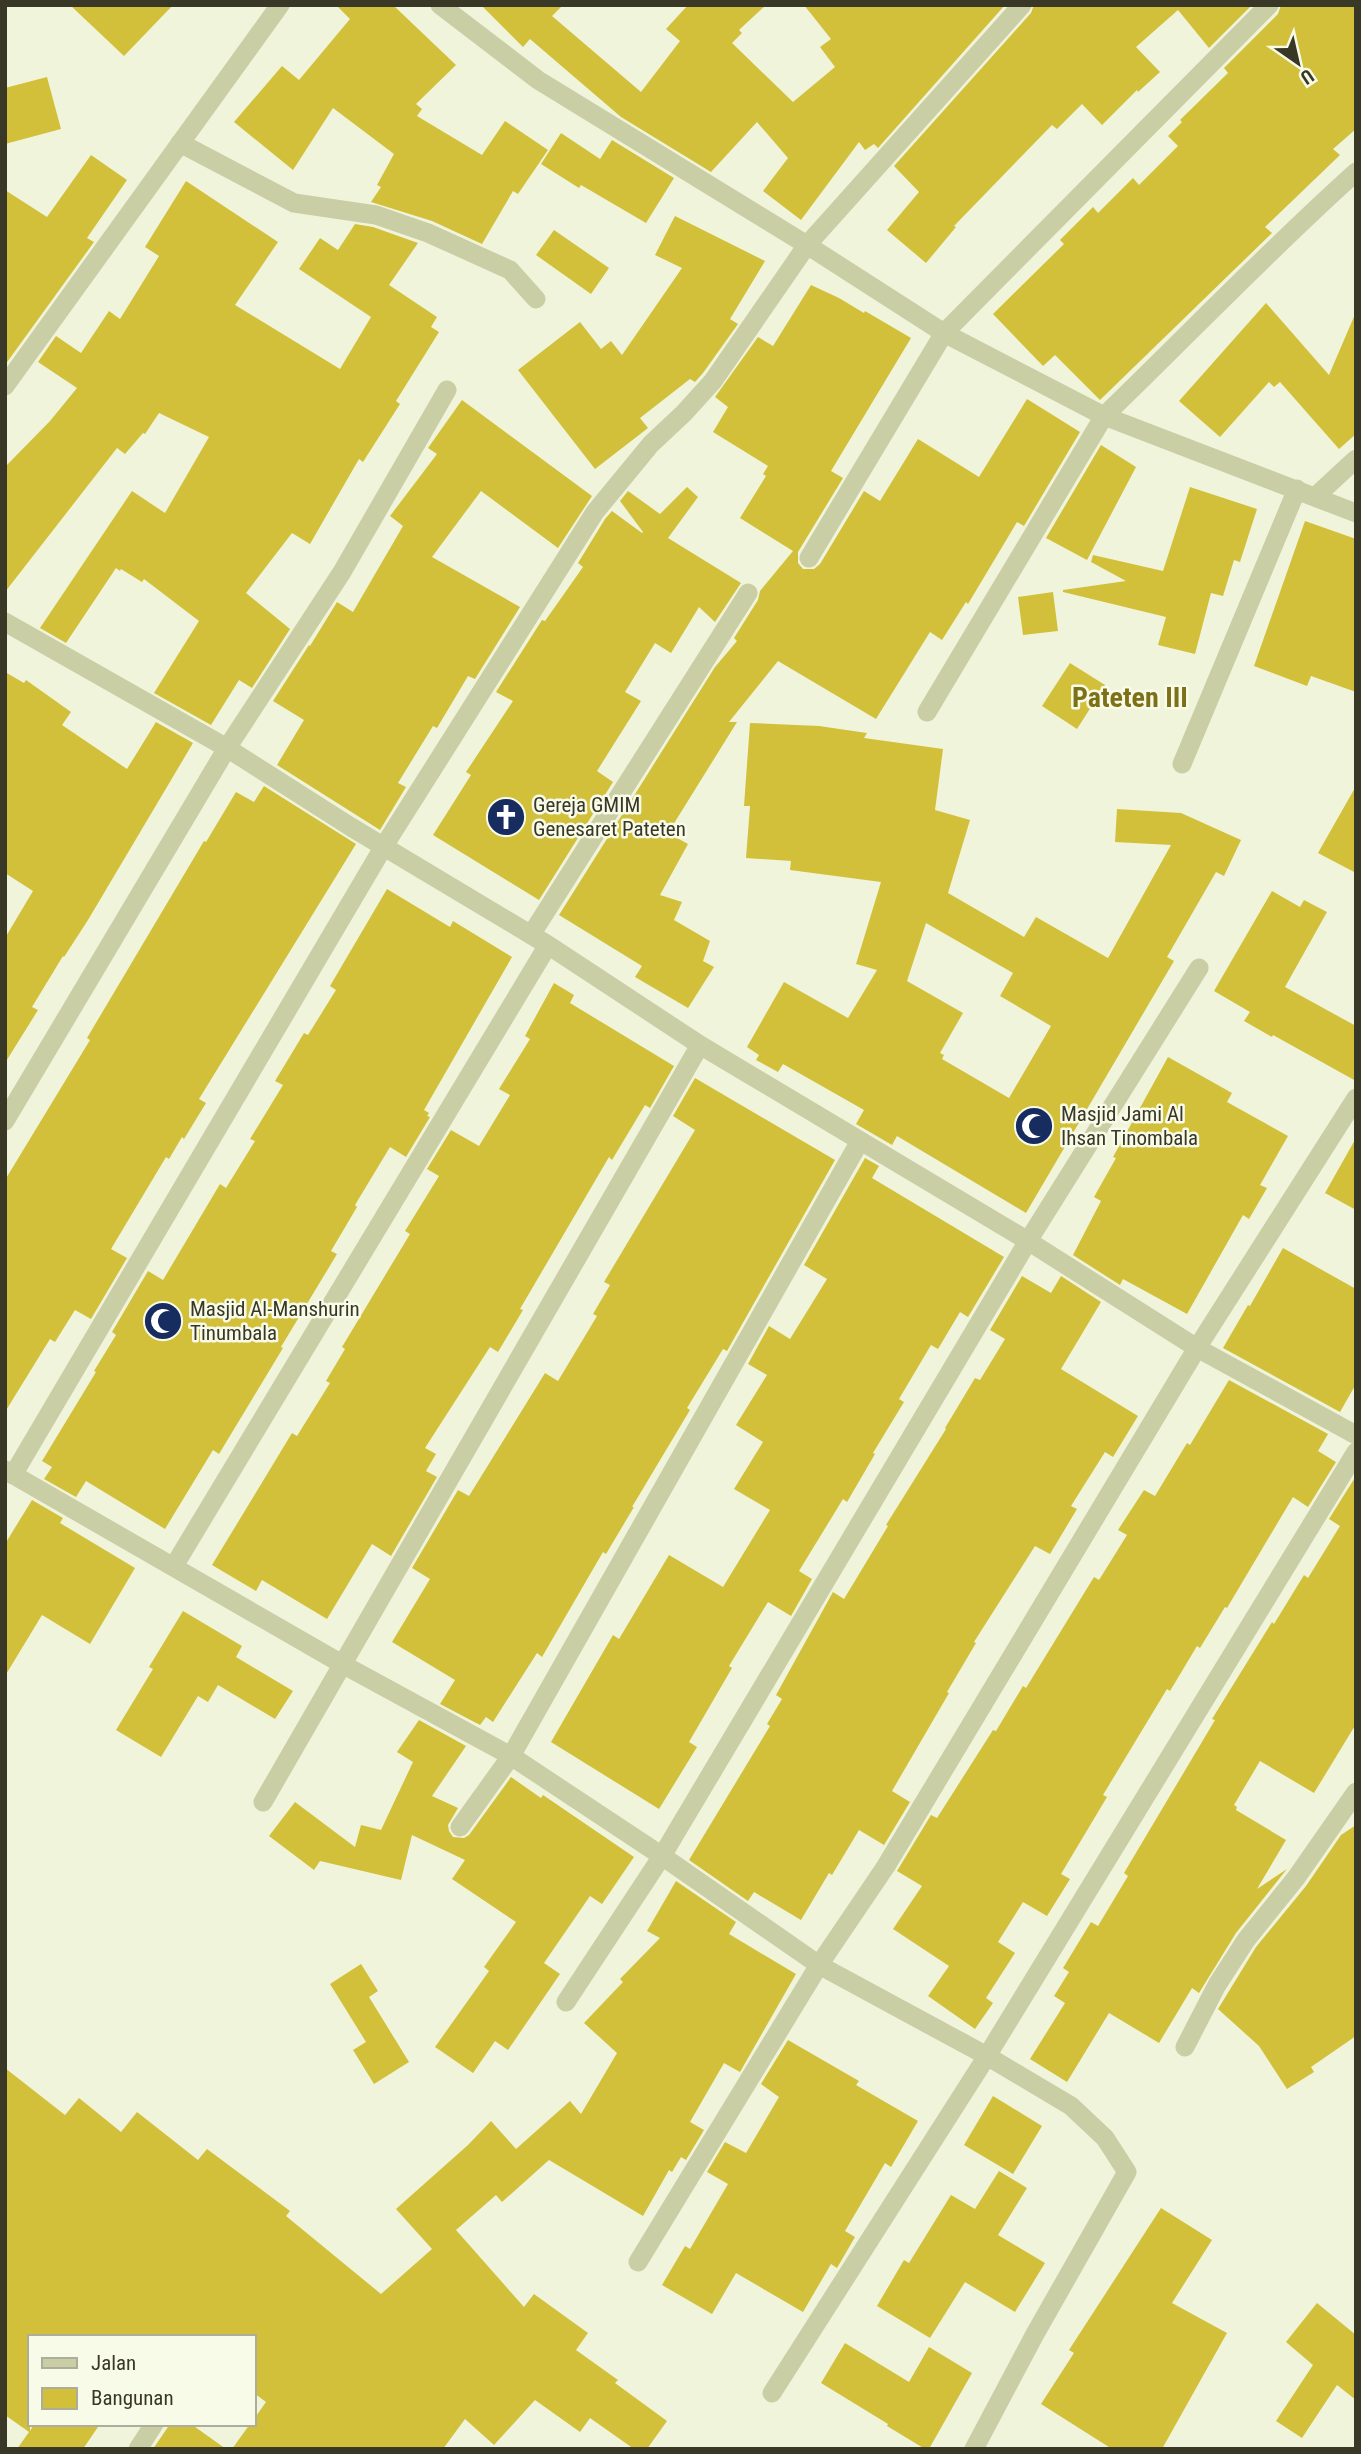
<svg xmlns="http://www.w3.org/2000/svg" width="1361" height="2454" font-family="'Roboto Condensed',sans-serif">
	<rect width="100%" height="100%" fill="#f0f4db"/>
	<path fill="#d2c03b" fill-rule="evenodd" d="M70 5H173L124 56Z
		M336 5H393L456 65 416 104 422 109 417 116 482 155 505 121 548 150 518 194 513 191 482 244 432 221 371 202 381 187 377 185 394 154 333 108 293 170 234 122 282 66 299 80 350 19Z
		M481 5H563L552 16 641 92 680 41 666 29 688 5H766L739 30 742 33 732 43 793 102 835 67 820 47 831 39 804 5H1005L878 148 874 144 865 150 859 142 801 220 763 191 788 158 757 122 711 172 621 117 530 39 523 47Z
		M1034 5H1252L1209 48 1178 10 1136 47 1160 72 1138 92 1137 90 1102 125 1082 104 1057 129 1052 125 954 226 956 227 926 263 887 230 919 192 894 166 1031 13Z
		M1281 5H1356V129L1333 149 1340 155 1265 227 1272 233 1100 400 1055 355 1043 366 993 314 1064 244 1060 240 1093 207 1098 213 1133 178 1139 185 1178 146 1168 136 1182 122 1180 120 1228 73 1224 68 1278 14Z
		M47 77 61 129 5 144V88Z
		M561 133 600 159 612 140 674 178 646 223 581 185 579 188 541 164Z
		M91 155 127 180 87 238 94 242 5 365V190L47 217Z
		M186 181 278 242 235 305 340 369 371 317 299 269 320 238 338 250 355 224 373 227 418 243 389 285 437 317 431 327 439 332 396 401 400 404 363 462 359 459 310 544 292 533 246 593 290 629 252 688 239 680 211 725 154 693 199 621 144 579 142 582 121 569 120 571 116 568 66 643 40 628 132 491 165 513 209 437 159 413 145 434 143 433 125 454 117 448 5 592V467L50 421 77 388 38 362 56 336 81 353 109 311 120 319 159 256 145 247Z
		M675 216 765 261 730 319 738 324 703 373 695 382 690 379 640 418 648 428 595 469 518 370 580 322 601 349 611 341 622 355 682 268 655 255Z
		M554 230 609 268 591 294 536 255Z
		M811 285 839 298 864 313 865 311 911 338 831 471 843 478 798 552V563L803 569H814L820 564 864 491 880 501 918 439 979 477 1027 399 1080 432 1024 526 1017 522 968 604 966 602 942 640 930 632 876 719 778 661 729 722H737L668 833 688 844 660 895 682 902 674 920 710 941 703 961 714 967 688 1008 635 977 642 966 559 915 715 667 737 641 734 638 758 600 760 591 793 551 740 518 766 476 763 474 768 466 713 432 728 407 715 397 758 337 773 346Z
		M1266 303 1329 375 1356 312V434L1339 449 1280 382 1274 387 1269 382 1220 437 1179 401Z
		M462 400 592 496 558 548 481 491 432 557 520 607 475 679 468 676 437 728 433 726 398 783 406 787 380 830 277 765 304 720 273 701 309 645 310 646 337 602 353 612 403 526 390 516 437 454 428 448Z
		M1101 445 1136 467 1087 560 1046 538Z
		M687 487 698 497 668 538 741 583 715 622 699 607 671 653 655 643 625 692 641 701 597 771 613 782 539 900 433 835 471 775 466 772 513 701 496 692 542 620 545 621 583 567 578 563 605 519 612 511 642 533 643 532 620 501 628 491 660 514Z
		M1190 487 1257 509 1240 562 1234 560 1223 596 1211 593 1195 654 1158 645 1166 617 1063 592V590L1126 581 1091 562 1093 555 1163 571Z
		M1305 521 1356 539V692L1311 676 1307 686 1254 666Z
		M1053 592 1058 631 1023 635 1018 597Z
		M1070 663 1105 685 1077 729 1042 706Z
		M5 672 24 683 26 680 71 712 62 725 127 769 156 722 193 743 88 920 64 957 63 956 32 1007 38 1010 5 1063V938L33 891 5 873Z
		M750 723 819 726 867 733 864 738 943 749 935 810 970 820 948 893 1024 937 1036 917 1108 958 1171 845 1115 842 1117 809 1181 813 1241 840 1224 876 1216 872 1167 957 1174 961 1026 1213 897 1136 892 1145 856 1124 864 1110 783 1064 778 1072 756 1060 759 1055 747 1047 784 982 848 1018 877 970 856 964 881 882 790 870 791 861 746 858 750 806H744ZM926 923 1013 973 1000 996 1051 1026 1009 1098 942 1059 944 1055 940 1053 963 1013 907 981Z
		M264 786 356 844 199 1099 206 1103 184 1139 182 1137 169 1159 166 1157 111 1249 127 1258 91 1319 75 1310 55 1342 50 1339 5 1412V1180L90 1040 87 1038 204 841 206 842 236 792 254 802Z
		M1356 786V873L1318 853Z
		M387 889 450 927 453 921 512 957 424 1110 429 1113 427 1116 430 1117 406 1157 390 1147 355 1205 357 1207 331 1251 337 1254 281 1347 283 1348 219 1454 213 1450 165 1529 86 1481 76 1497 44 1479 52 1467 42 1461 96 1372 94 1371 116 1335 112 1332 148 1271 163 1280 220 1184 226 1188 255 1141 250 1139 283 1085 275 1081 304 1033 308 1035 336 990 330 986Z
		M1272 891 1300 907 1304 900 1327 912 1285 987 1356 1026V1081L1273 1035 1272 1037 1244 1021 1250 1012 1214 991Z
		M554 983 574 995 570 1003 674 1066 650 1108 645 1105 612 1160 609 1157 520 1309 523 1310 498 1352 490 1347 425 1448 436 1454 426 1471 437 1477 391 1556 372 1544 327 1619 262 1580 256 1591 212 1565 292 1433 297 1436 330 1383 326 1381 345 1349 342 1347 410 1234 405 1231 439 1176 427 1169 451 1130 479 1146 510 1095 499 1089 530 1039 525 1036Z
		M1168 1057 1232 1093 1227 1102 1288 1136 1260 1185 1267 1188 1249 1219 1243 1215 1187 1314 1123 1279 1120 1285 1073 1255 1101 1201 1094 1197 1116 1158 1113 1157Z
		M695 1078 835 1160 727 1351 723 1349 687 1408 690 1410 632 1507H634L606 1554 603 1552 542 1657 537 1653 493 1722 486 1717 480 1725 440 1704 455 1680 392 1642 430 1579 412 1568 458 1490 469 1496 545 1373 558 1381 597 1316 593 1314 610 1285 604 1282 695 1130 673 1116Z
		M1356 1138V1210L1325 1193Z
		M865 1158 879 1166 872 1178 1004 1257 968 1317 960 1312 938 1349 931 1345 899 1399 904 1402 873 1453 875 1454 847 1502 843 1499 799 1571 812 1579 791 1616 768 1602 729 1666 732 1668 689 1742 697 1747 659 1809 551 1742 613 1635 619 1639 669 1555 723 1587 770 1510 734 1489 763 1442 736 1425 767 1375 748 1364 769 1326 790 1339 827 1279 804 1265Z
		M1283 1248 1356 1289V1384L1340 1412 1223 1348 1248 1305 1250 1306Z
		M1022 1276 1051 1293 1061 1276 1101 1302 1061 1369 1138 1416 1113 1457 1105 1452 1071 1506 1077 1509 1050 1554 1035 1546 974 1642 976 1643 947 1692 949 1693 892 1791 910 1802 884 1845 859 1830 832 1875 829 1873 801 1920 754 1892 748 1901 689 1860 770 1726 767 1724 782 1699 776 1695 833 1592 844 1599 888 1526 886 1525 946 1429 945 1428 975 1378 980 1380 1005 1339 990 1330Z
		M1229 1380 1328 1434 1318 1451 1336 1462 1308 1507 1293 1497 1227 1608 1225 1607 1200 1648 1197 1646 1170 1691 1167 1689 1103 1795 1107 1797 1061 1874 1070 1879 1047 1916 1023 1902 998 1942 1015 1953 986 1998 993 2003 975 2029 928 1996 949 1966 893 1929 922 1886 897 1871 931 1815 937 1818 993 1730 996 1731 1023 1686 1026 1688 1094 1577 1099 1580 1127 1535 1118 1530 1144 1490 1155 1496 1187 1443 1190 1445Z
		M1356 1476V1724L1314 1793 1260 1761 1234 1805 1237 1807 1236 1810 1286 1840 1257 1889 1287 1869 1236 1933 1199 1993 1192 1988 1159 2043 1109 2013 1067 2082 1030 2059 1065 2003 1054 1996 1069 1972 1063 1968 1091 1922 1098 1926 1128 1876 1124 1873 1215 1720 1212 1719 1272 1622 1274 1624 1304 1575 1308 1578 1340 1526 1329 1519Z
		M32 1500 63 1518 60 1523 135 1568 90 1644 42 1615 5 1676V1544Z
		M183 1611 242 1646 236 1657 293 1691 275 1719 218 1685 208 1702 198 1696 161 1757 116 1730 153 1669 149 1667Z
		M419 1720 466 1746 432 1796 458 1808 448 1825 449 1831 453 1837 464 1838 469 1835 511 1777 541 1798 543 1795 634 1857 602 1904 590 1896 544 1963 560 1974 508 2050 495 2041 473 2073 435 2047 489 1971 484 1967 516 1922 452 1879 465 1860 412 1835 401 1880 320 1861 314 1870 269 1836 295 1802 355 1847 361 1825 381 1830 413 1762 397 1752Z
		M1356 1825V2036L1311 2067 1314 2072 1287 2089 1259 2046 1218 2009 1256 1947 1306 1886 1341 1835Z
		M676 1881 736 1922 729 1934 796 1974 740 2072 724 2063 690 2122 704 2130 686 2160 681 2157 672 2172 669 2170 643 2216 549 2160 502 2202 496 2195 456 2230 524 2307 534 2294 588 2333 576 2350 618 2380 615 2383 667 2421 647 2449H634L590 2418 580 2432 535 2400 494 2445 465 2419 443 2449H232L250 2424H254V2419L266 2402 254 2393V2337H30V2431L34 2424H100L83 2449H17L29 2432 5 2415V2068L65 2115 79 2098 121 2132 137 2112 198 2160 207 2149 290 2211 286 2216 381 2294 432 2249 396 2209 468 2145 491 2121 516 2149 570 2101 581 2114 617 2053 584 2023 623 1982 620 1979 660 1938 647 1931Z
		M361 1964 378 1991 369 1997 409 2062 374 2084 353 2050 366 2042 330 1984Z
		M788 2040 859 2081 856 2085 918 2121 891 2167 885 2163 845 2231 855 2237 837 2268 831 2264 803 2312 736 2273 712 2314 662 2285 685 2246 690 2249 728 2184 707 2172 725 2142 746 2153 779 2097 761 2084Z
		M993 2096 1042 2126 1013 2174 964 2145Z
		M999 2171 1027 2188 998 2235 1045 2263 1015 2312 965 2282 930 2338 877 2306 904 2260 909 2263 951 2195 975 2209Z
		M1161 2208 1212 2240 1172 2303 1227 2333 1162 2449H1112L1041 2404 1074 2353 1069 2350Z
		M1317 2303 1356 2335V2400L1337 2385 1302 2438 1276 2421 1313 2365 1286 2342Z
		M845 2343 909 2382 929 2347 972 2373 929 2449H925L887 2426 888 2424 821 2383Z
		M170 2424H191L226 2449H153Z"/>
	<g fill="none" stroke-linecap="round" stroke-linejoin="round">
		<path stroke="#cacea5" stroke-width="19" d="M440 5 538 80 807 245 944 333 1104 416C1188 335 1269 250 1356 172
			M180 143 294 203 376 215 428 233 510 270 536 299
			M1316 496 1356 459
			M809 558 944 333 1269 5
			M5 622 227 748 351 827 548 945 700 1045 1028 1241 1197 1348 1356 1435
			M927 712 1104 416 1356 513
			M1182 764 1297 489
			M531 935 748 593
			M5 1121 227 748 342 572 447 390
			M5 1470 342 1664 511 1756 662 1856 819 1965 987 2056 1071 2106 1105 2138 1127 2172 1035 2334 974 2449
			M13 1475 384 846 595 512 651 444 684 413 713 381 807 245 1022 5
			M174 1566 548 945
			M263 1802 700 1045
			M460 1827 511 1756 860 1141
			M566 2002 662 1856 1028 1241 1199 968
			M1185 2047 1217 1985 1246 1940 1296 1878 1356 1792
			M638 2262 819 1965 886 1866 1197 1348 1356 1098
			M772 2393 987 2056 1356 1452
			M138 2449 154 2424"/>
		<path stroke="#cacea5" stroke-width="19" d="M5 386 280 5"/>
	</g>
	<defs>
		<g id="church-disc" transform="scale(2.0125)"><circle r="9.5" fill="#182d5f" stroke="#f8fbe8"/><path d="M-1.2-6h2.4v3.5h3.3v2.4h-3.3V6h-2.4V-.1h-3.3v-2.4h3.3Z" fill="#fff"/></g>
		<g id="mosque-disc" transform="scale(2.0125)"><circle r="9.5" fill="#182d5f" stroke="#f8fbe8"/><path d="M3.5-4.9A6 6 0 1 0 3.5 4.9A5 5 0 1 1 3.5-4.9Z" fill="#fff"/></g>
	</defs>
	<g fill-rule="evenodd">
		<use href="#church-disc" x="506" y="817"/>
		<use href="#mosque-disc" x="1034" y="1126"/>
		<use href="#mosque-disc" x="163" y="1321"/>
	</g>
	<g text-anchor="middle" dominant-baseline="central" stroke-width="5" stroke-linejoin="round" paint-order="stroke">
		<g font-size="21" fill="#393827" stroke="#f8fbe8" text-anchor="start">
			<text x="533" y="805">Gereja GMIM<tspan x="533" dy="24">Genesaret Pateten</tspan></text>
			<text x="1061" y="1114">Masjid Jami Al<tspan x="1061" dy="24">Ihsan Tinombala</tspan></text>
			<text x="190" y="1309">Masjid Al-Manshurin<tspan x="190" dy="24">Tinumbala</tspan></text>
		</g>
		<g font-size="28" font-weight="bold" fill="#7d7017" stroke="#f8fbe8">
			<text x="1130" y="697">Pateten III</text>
		</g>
	</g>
	<rect width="1361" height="2454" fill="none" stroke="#393827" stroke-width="14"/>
	<rect x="28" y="2335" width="228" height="91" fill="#f8fbe8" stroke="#acad9b" stroke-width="2"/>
	<rect x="42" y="2358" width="35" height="10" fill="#cacea5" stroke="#acad9b" stroke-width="2"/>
	<text x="91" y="2370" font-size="21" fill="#393827">Jalan</text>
	<rect x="42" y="2388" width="35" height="21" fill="#d2c03b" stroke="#acad9b" stroke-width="2"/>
	<text x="91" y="2405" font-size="21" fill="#393827">Bangunan</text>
	<g transform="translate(1298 63) rotate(146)" stroke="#f8fbe8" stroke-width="5" paint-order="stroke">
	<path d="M0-5L12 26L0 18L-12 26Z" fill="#393827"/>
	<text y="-10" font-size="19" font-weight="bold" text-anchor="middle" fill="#393827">U</text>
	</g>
</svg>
